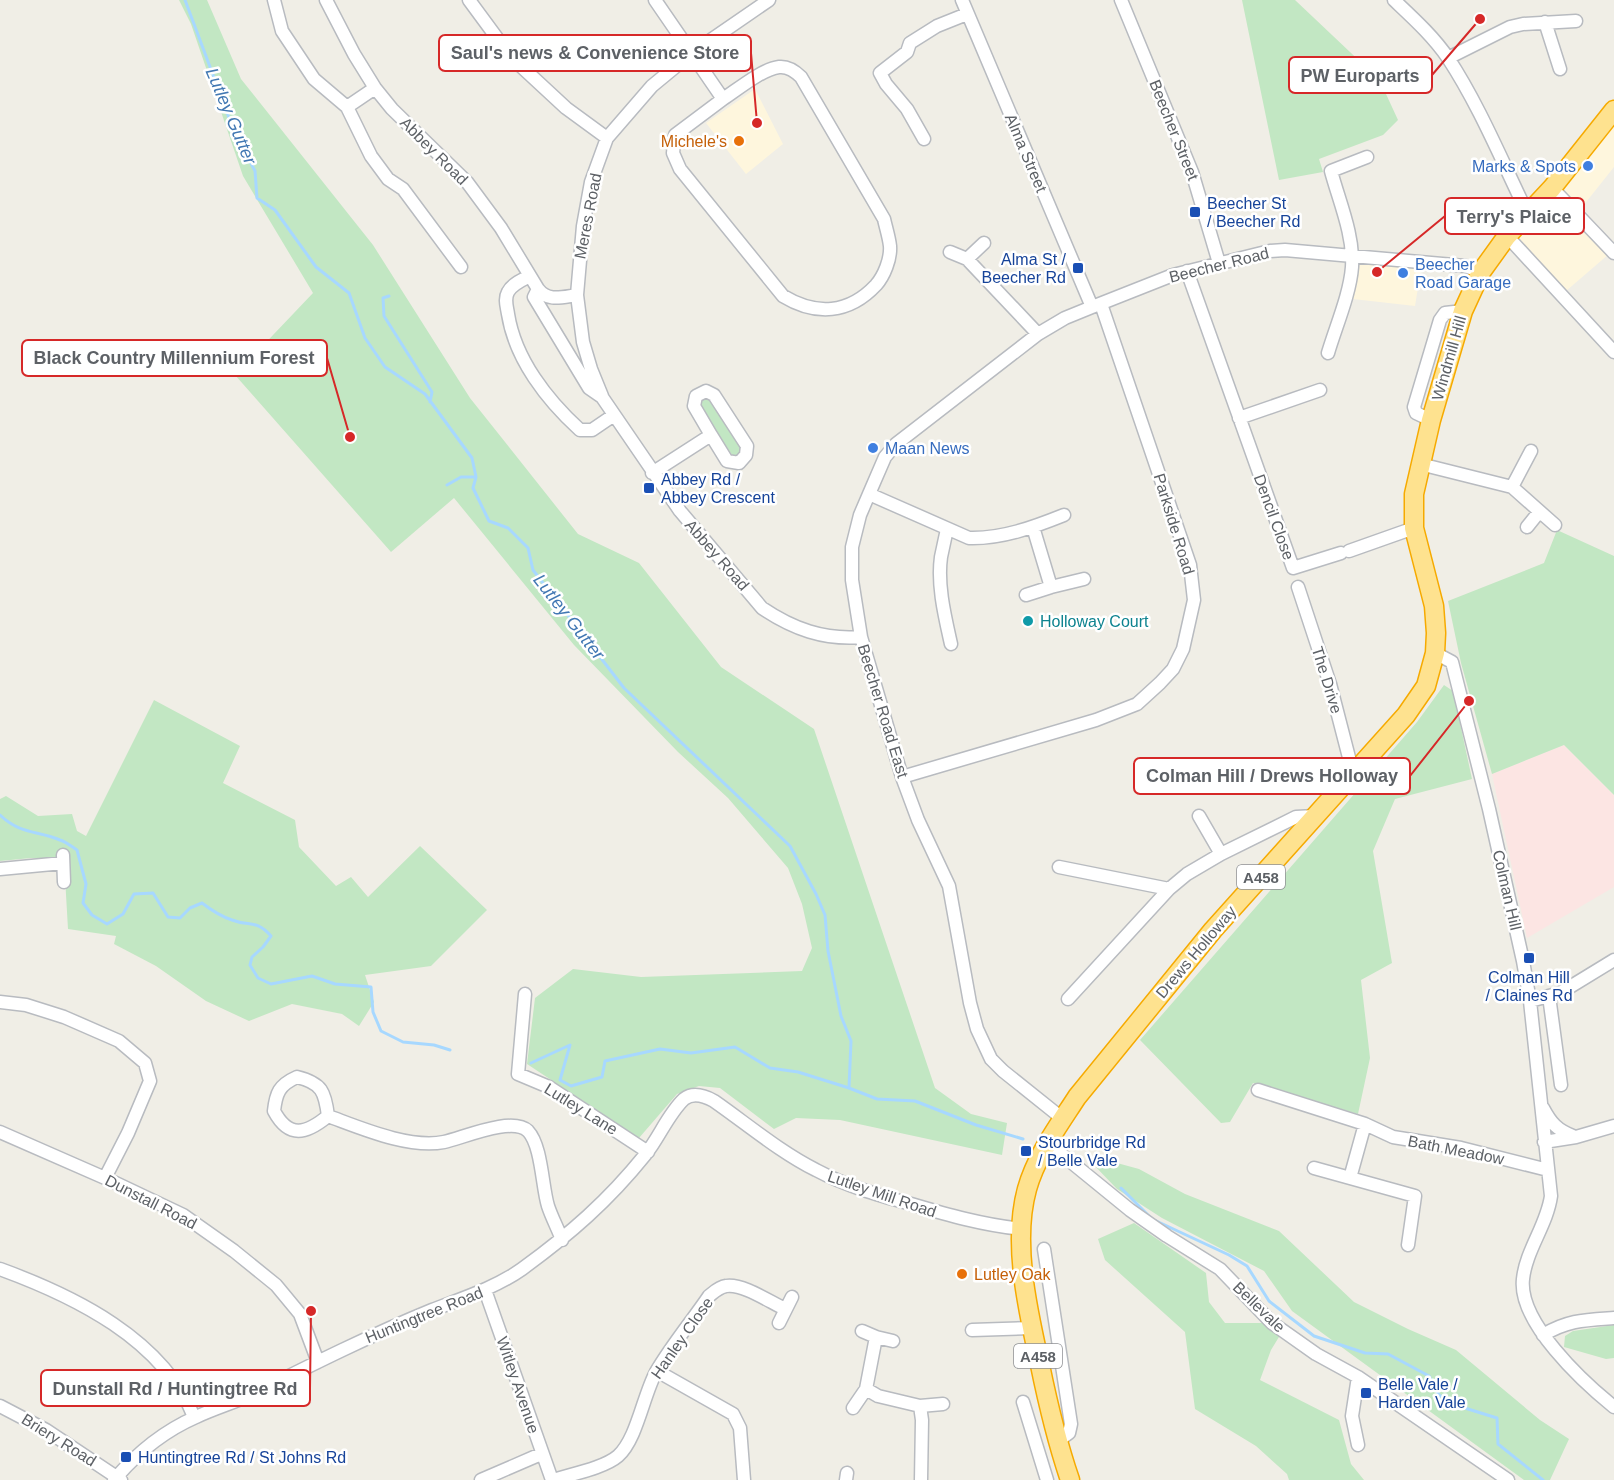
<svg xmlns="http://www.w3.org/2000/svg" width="1614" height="1480" font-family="Helvetica,sans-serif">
	<rect width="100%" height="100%" fill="#f0eee6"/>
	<path fill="#fef6dd" d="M755 89 783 144 746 174 706 123Z
		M1614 124V167L1575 216 1609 254 1566 291 1512 238Z
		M1360 262 1421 269 1415 306 1353 299Z"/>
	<path fill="#fce5e3" d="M1564 745 1614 795V887L1527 938 1492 774Z"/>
	<path fill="#c2e7c3" d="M179 0H207L241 79 373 245 470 398 578 534 639 563 721 667 814 729 935 1088 971 1114 1007 1123 1002 1155 840 1120 796 1118 774 1129 720 1088 699 1086 677 1094 639 1138 527 1064 535 998 573 969 641 977 802 971 812 948 802 904 788 868 728 798 678 752 574 645 454 498 391 552 235 375 313 293 243 176 191 24Z
		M1242 0H1295L1369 70 1386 94 1398 120 1383 135 1319 159 1323 172 1279 180Z
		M703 396 710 399 741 449 738 455H732L699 405 700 398Z
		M1557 530 1614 556V795L1564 745 1492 774 1461 663 1448 601 1544 563Z
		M1444 685 1453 691 1472 779 1395 799 1373 851 1392 963 1361 980 1370 1058 1358 1114 1253 1083 1230 1122 1221 1123 1140 1040 1417 722Z
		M154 700 240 746 223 783 295 820 299 847 336 886 351 877 368 897 420 846 487 910 431 966 365 975 374 1002 359 1026 342 1014 292 1004 249 1021 206 1001 156 966 114 944 116 936 68 929 64 860 31 858 0 861V799L6 796 38 816 72 814 77 831 86 836Z
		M1106 1160 1139 1169 1185 1194 1279 1231 1354 1302 1408 1329 1456 1350 1540 1420 1569 1439 1550 1480H1524L1292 1311 1264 1271 1162 1218 1117 1189 1091 1162Z
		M1134 1223 1206 1273 1209 1302 1225 1323H1264L1282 1332 1271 1350 1260 1380 1339 1420 1351 1464 1364 1480H1289L1287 1474 1256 1446 1195 1409 1185 1332 1105 1260 1098 1239Z
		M1614 1325V1358L1606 1359 1564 1347 1565 1336 1573 1331Z"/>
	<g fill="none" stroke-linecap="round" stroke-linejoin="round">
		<path stroke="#a7d8ff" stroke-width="3" d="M185 0 234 131 255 171 257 198 275 210 316 267 349 293 365 338 385 367 425 394 472 458 476 477 473 488 489 521 508 528 528 548 533 570 624 688 790 846 816 894 825 915 828 951 841 1016 851 1041 849 1088 877 1099 915 1101 976 1125 1023 1139
			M389 296 383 298 384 316 432 392 430 402
			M447 485 461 477H476
			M0 815C21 835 37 830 60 840 66 842 71 846 77 850L86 884 83 903 92 915 107 924 123 914 134 894 153 893 168 917 180 918 190 908 202 903C211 910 220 916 232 920 250 927 256 919 271 936L263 947 252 957 250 965 258 978 271 984 312 976 335 984 371 987 373 1012 381 1031 403 1042 434 1045 450 1050
			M531 1063 570 1045 560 1080 571 1086 602 1077 605 1061 660 1049 691 1053 735 1047 770 1068 798 1072 849 1088
			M1121 1188 1152 1219 1229 1255 1247 1266 1269 1301 1314 1336 1365 1353 1388 1354 1429 1376 1439 1395 1455 1405 1497 1418 1498 1444 1543 1480"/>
		<g stroke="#b8bbc0" stroke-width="15">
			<path id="minor" d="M274 0 282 31 314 79 347 107 375 88
				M326 0 354 54 375 88 392 109 467 182 501 228 538 289 534 297 589 388 602 397 680 511 762 608C793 629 824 640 861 637
				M469 0 511 57 566 108 607 138
				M655 0 723 99C737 90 762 69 779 67 788 66 795 71 801 77L884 219C886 228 889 237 890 246 891 259 884 276 876 285 849 314 816 316 783 296L680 169 673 153 675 135 723 99
				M962 0 1092 307
				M1121 0 1192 172 1219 263
				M1394 0C1413 18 1433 36 1448 58 1477 102 1499 154 1522 202L1530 209
				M1545 22 1560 69
				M1448 58 1510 27 1523 24 1576 21
				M347 107 371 156 388 179 403 189 461 267
				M924 139 907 109 886 84 880 73 907 52 910 43 937 26 967 14
				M1552 188 1614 253
				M1507 236 1614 352
				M950 252 967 259 984 243
				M967 259 1038 334
				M1187 271 1293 568 1341 553
				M530 276C522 280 512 284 508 292 504 299 507 307 508 314 515 359 547 400 580 430H592L614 415
				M538 289C548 302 562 297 577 295
				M1328 353C1336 326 1350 294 1352 267 1354 235 1339 201 1331 171L1367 157
				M602 396 591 369 583 342 577 295 583 226 591 182 607 138 652 86 692 53 769 0
				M1239 418 1320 390
				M1431 420 1416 413 1414 407 1440 320 1445 313 1463 311
				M1420 464 1512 487 1555 525
				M652 473 711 435 694 406 696 396 706 391 714 395 747 446 746 455 739 463 727 461 711 435
				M1512 487 1531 451
				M869 494 969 538C1002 539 1034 527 1064 515
				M1527 527 1539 512
				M947 529C945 538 943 548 941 557 937 585 945 617 951 644
				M1349 551 1414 528
				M1051 587 1084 579
				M1298 587 1330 684 1353 773
				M1026 595 1051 587 1033 527
				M1435 653 1452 662 1489 809 1523 961 1530 1001 1551 1196C1547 1225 1526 1250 1523 1279 1518 1322 1583 1382 1614 1407
				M902 777 1096 720 1137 704 1160 683 1173 669 1183 649 1194 600 1190 565 1101 304
				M1199 816 1221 854
				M63 855 64 882
				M1059 867 1169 889
				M0 869 63 863
				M525 994 518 1074 549 1087 648 1152
				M1549 996 1561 1085
				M1068 999 1169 889 1187 874 1221 854 1296 817 1315 816
				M1530 1001 1560 993 1614 960
				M0 1002 26 1005 64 1017 119 1041 145 1063 150 1081 128 1133 105 1178
				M1258 1090 1365 1124 1393 1137 1461 1148 1548 1170
				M1543 1108C1551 1123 1557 1130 1573 1136
				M328 1116C325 1092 322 1083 297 1077 279 1085 276 1093 274 1111 289 1139 306 1134 328 1116 361 1128 409 1149 444 1142 463 1138 512 1116 528 1131 542 1146 542 1187 548 1206 552 1218 558 1229 562 1240
				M1063 1119 1003 1071 991 1059 977 1029 970 1003 949 886 918 820 902 777 861 637 852 580V547L860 515 869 494 885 457 896 444 1038 334 1065 318 1092 307 1173 275 1270 251 1285 250 1465 266 1481 272
				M0 1132 105 1178 183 1215 234 1251 276 1285 300 1314 318 1362
				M1544 1142 1576 1137 1614 1126
				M1049 1144 1130 1210 1167 1236 1220 1269 1272 1323 1316 1354 1358 1377 1508 1480
				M1314 1168 1415 1196 1408 1245
				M1350 1178 1365 1124
				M1044 1249 1071 1424 1069 1433 1058 1441
				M0 1269C74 1296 163 1339 194 1417
				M485 1290 552 1480
				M779 1323 792 1297
				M972 1330 1032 1328
				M862 1331 876 1337 893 1341
				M1543 1335C1568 1320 1585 1320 1614 1318
				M876 1337 866 1389 878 1396 920 1406 922 1420 921 1480
				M657 1371 733 1414 740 1428 744 1480
				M1358 1377 1352 1416 1358 1445
				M1023 1402 1047 1480
				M0 1406 46 1430 121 1480
				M920 1406 943 1404
				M853 1408 866 1389
				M114 1480C136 1454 164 1431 196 1417 215 1408 236 1402 255 1393 313 1364 371 1335 432 1310 463 1298 495 1288 522 1269 570 1234 608 1201 645 1155 659 1138 668 1114 684 1099 693 1092 705 1096 714 1101 747 1124 780 1152 816 1170 846 1186 878 1195 911 1204 948 1215 983 1225 1022 1229
				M481 1480 541 1454
				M553 1480C572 1474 604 1468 618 1456 637 1439 643 1396 656 1372 671 1346 692 1321 709 1296 714 1292 719 1287 726 1286 742 1283 770 1302 785 1309
				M846 1480 847 1473"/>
		</g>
		<g stroke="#f6aa00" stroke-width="21">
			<path id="highway" d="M1070 1480C1057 1442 1048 1404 1040 1365 1028 1311 1012 1243 1027 1189 1036 1156 1059 1125 1077 1097L1213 930 1406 715 1426 686 1435 653 1436 633 1434 606 1414 528V494L1431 420 1463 311 1481 272 1507 236 1552 188 1614 110"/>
		</g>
		<use href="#minor" stroke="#fff" stroke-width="12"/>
		<use href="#highway" stroke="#fee28f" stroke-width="18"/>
	</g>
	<g fill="#e8710a" stroke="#fff" stroke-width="2">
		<circle cx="739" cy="141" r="6"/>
		<circle cx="962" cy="1274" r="6"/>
	</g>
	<g fill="#3f7fe0" stroke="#fff" stroke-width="2">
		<circle cx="1588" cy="166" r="6"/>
		<circle cx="1403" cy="273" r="6"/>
		<circle cx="873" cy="448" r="6"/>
	</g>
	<g fill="#1a4fb4" stroke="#fff" stroke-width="2">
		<rect x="1189" y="206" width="12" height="12" rx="3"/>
		<rect x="1072" y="262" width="12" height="12" rx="3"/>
		<rect x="643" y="482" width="12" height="12" rx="3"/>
		<rect x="1523" y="952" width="12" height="12" rx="3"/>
		<rect x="1020" y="1145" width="12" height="12" rx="3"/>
		<rect x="1360" y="1387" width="12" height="12" rx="3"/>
		<rect x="120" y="1451" width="12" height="12" rx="3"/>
	</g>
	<circle fill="#0f9aa8" stroke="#fff" stroke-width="2" cx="1028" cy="621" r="6"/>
	<g text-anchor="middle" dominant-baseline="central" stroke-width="5" stroke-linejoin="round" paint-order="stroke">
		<g fill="#fff" stroke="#8e9094" stroke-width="1.5">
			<rect x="1237" y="865" width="48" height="24" rx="4.5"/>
			<rect x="1014" y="1344" width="48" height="24" rx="4.5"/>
		</g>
		<g font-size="15" font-weight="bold" fill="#5d6166">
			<text x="1261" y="877">A458</text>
			<text x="1038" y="1356">A458</text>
		</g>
		<g font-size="16" fill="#5d6166" stroke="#fff">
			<text transform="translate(1174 130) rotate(68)">Beecher Street</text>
			<text transform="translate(434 151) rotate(45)">Abbey Road</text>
			<text transform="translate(1026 153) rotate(67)">Alma Street</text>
			<text transform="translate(588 216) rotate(-79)">Meres Road</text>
			<text transform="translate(1219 265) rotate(-14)">Beecher Road</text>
			<text transform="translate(1449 358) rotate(-74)">Windmill Hill</text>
			<text transform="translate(1274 517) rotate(70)">Dencil Close</text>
			<text transform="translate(1174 524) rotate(73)">Parkside Road</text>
			<text transform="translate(717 555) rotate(49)">Abbey Road</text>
			<text transform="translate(1327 680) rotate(73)">The Drive</text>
			<text transform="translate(883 711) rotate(73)">Beecher Road East</text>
			<text transform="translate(1507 890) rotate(77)">Colman Hill</text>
			<text transform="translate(1196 952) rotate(-50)">Drews Holloway</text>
			<text transform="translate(581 1109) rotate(32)">Lutley Lane</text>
			<text transform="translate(1456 1150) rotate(11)">Bath Meadow</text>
			<text transform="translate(882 1194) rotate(19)">Lutley Mill Road</text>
			<text transform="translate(151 1202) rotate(27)">Dunstall Road</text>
			<text transform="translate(1259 1307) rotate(44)">Bellevale</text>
			<text transform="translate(424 1315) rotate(-22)">Huntingtree Road</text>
			<text transform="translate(682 1338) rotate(-55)">Hanley Close</text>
			<text transform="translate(518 1385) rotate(71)">Witley Avenue</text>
			<text transform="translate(59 1440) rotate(32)">Briery Road</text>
		</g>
		<g font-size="16" fill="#c56008" stroke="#fff" text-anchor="end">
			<text x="727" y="141">Michele's</text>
			<text x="974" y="1274" text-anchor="start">Lutley Oak</text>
		</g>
		<g font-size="16" fill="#366cbe" stroke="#fff" text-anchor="start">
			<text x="1576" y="166" text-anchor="end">Marks &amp; Spots</text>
			<text x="1415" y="264">Beecher<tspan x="1415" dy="18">Road Garage</tspan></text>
			<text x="885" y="448">Maan News</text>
		</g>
		<g font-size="16" fill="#164399" stroke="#fff" text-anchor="start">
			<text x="1207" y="203">Beecher St<tspan x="1207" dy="18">/ Beecher Rd</tspan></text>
			<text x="1066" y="259" text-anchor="end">Alma St /<tspan x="1066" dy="18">Beecher Rd</tspan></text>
			<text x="661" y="479">Abbey Rd /<tspan x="661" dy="18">Abbey Crescent</tspan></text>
			<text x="1529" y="977" text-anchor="middle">Colman Hill<tspan x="1529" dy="18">/ Claines Rd</tspan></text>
			<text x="1038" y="1142">Stourbridge Rd<tspan x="1038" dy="18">/ Belle Vale</tspan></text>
			<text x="1378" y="1384">Belle Vale /<tspan x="1378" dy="18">Harden Vale</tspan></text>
			<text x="138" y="1457">Huntingtree Rd / St Johns Rd</text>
		</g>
		<g font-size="16" fill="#0d838f" stroke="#fff" text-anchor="start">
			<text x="1040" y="621">Holloway Court</text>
		</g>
		<g font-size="18" font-style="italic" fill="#4278b3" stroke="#fff">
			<text transform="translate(231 116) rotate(67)">Lutley Gutter</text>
			<text transform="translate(569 617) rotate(52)">Lutley Gutter</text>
		</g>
	</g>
	<path fill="none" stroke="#d62828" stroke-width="2" d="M757 123L751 53M1480 19L1432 75M1377 272L1445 216M350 437L327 358M1469 701L1410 776M311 1311L310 1388"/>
	<g fill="#d62828" stroke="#fff" stroke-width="2">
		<circle cx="757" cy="123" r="6"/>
		<circle cx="1480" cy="19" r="6"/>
		<circle cx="1377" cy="272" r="6"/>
		<circle cx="350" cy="437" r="6"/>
		<circle cx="1469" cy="701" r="6"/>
		<circle cx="311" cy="1311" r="6"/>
	</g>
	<g fill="#fff" stroke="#d62828" stroke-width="2">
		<rect x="439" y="35" width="312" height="36" rx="6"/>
		<rect x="1289" y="57" width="143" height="36" rx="6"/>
		<rect x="1445" y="198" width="139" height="36" rx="6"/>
		<rect x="22" y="340" width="305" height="36" rx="6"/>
		<rect x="1134" y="758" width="276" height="36" rx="6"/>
		<rect x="41" y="1370" width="269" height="36" rx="6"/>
	</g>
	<g font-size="18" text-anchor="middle" font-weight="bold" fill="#5d6166">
		<text x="595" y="59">Saul's news &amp; Convenience Store</text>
		<text x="1360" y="82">PW Europarts</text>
		<text x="1514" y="223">Terry's Plaice</text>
		<text x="174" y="364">Black Country Millennium Forest</text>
		<text x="1272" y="782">Colman Hill / Drews Holloway</text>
		<text x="175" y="1395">Dunstall Rd / Huntingtree Rd</text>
	</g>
</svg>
